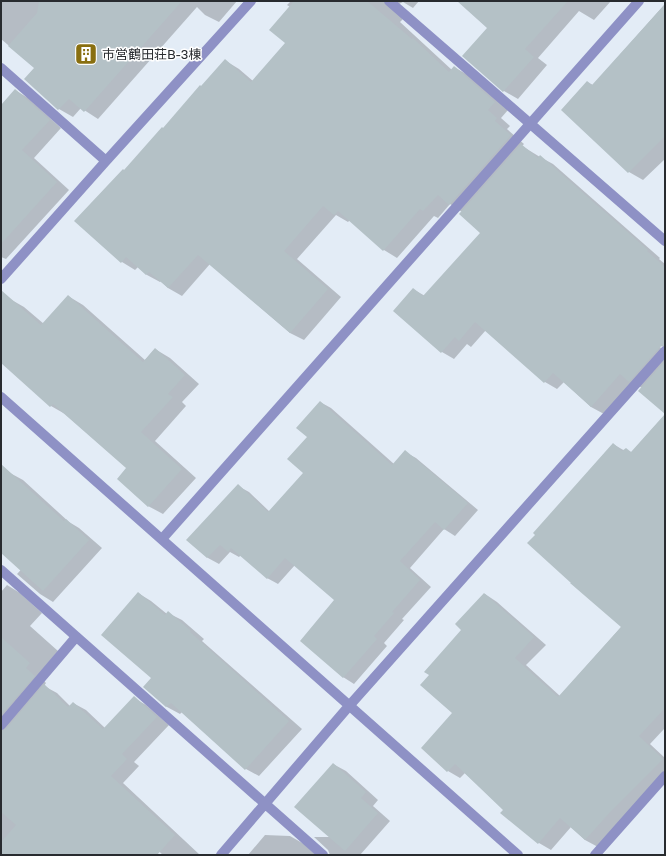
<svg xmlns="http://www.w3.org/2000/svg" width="666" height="856" font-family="'Golos Text','Noto Sans JP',sans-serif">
	<rect width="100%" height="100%" fill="#e3ecf6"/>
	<path fill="#0003" d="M1 1H237L219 22 205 15 197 7 98 119 81 108 73 117 59 109 25 79 35 68 1 39Z
		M291 1H419L413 8 403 2 397 5 403 19 400 22 452 70 454 67 468 75 508 110 501 118 510 126 507 129 524 144 522 146 540 157 553 164 660 258 659 259 665 264V348L657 343 656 345 665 350V413L642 388 632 382 604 414 591 407 564 382 557 389 545 382 486 330 471 347 467 344 454 359 442 352 394 311 413 289 425 296 482 233 462 212 450 204 438 218 434 216 397 258 384 250 350 220 348 222 336 215 297 259 341 297 304 340 290 333 210 264 182 296 168 288 161 281 160 282 147 275 138 267 135 270 122 262 125 171 226 61 239 69 253 81 286 43 290 7 287 5Z
		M458 1H611L594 20 579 11 538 58 547 65 518 99 504 91 464 56 488 28Z
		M665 4V159L643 180 629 172 587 82 593 85Z
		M15 90 28 98 61 128 34 158 69 190 6 259 1 257V106Z
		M68 296 83 305 145 360 155 349 170 358 199 384 182 402 186 406 155 441 196 478 163 514 148 506 127 468 65 414 51 406 1 362V309L10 299 24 307 44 324Z
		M320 402 331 408 394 464 405 452 416 458 478 510 455 536 444 529 410 568 431 587 402 619 404 620 384 643 387 646 354 684 343 677 336 600 295 565 278 584 267 578 241 555 239 557 230 552 219 564 208 558 188 540 238 486 249 492 270 512 304 473 308 437Z
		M665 415V728L650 744 665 758V776L598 847 585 840 571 827 551 850 539 843 465 773 460 778 448 771 454 713 430 675 463 630 485 594 497 602 546 645 526 665 560 696 622 626 613 444 625 451 632 452Z
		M1 466 10 473 23 480 69 522 79 528 102 548 53 602 40 594 17 574 29 561 1 536Z
		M7 585 20 593 42 613 30 626 58 651 38 675 46 683 44 686 57 693 70 706 73 703 86 710 105 728 134 698 146 705 169 725 134 762 139 766 123 783 200 855H163L154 847 148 855H1V592Z
		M138 593 151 601 167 614 168 613 182 620 204 639 202 641 302 729 259 776 246 769 182 712 180 714 167 707 144 687 152 678Z
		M333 764 346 771 378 800 373 806 390 821 360 855H330L328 850 314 837H331Z
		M265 835 290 836 304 844 316 855H248Z"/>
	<path fill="#b4c1c6" d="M39 1H182L84 112 69 99 58 110 24 79 34 68 8 46 37 13Z
		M294 1H367L412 39 413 38 449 72 454 66 495 102 488 110 497 118 495 121 511 135 449 205 438 195 423 211 420 209 383 251 338 211 334 215 323 206 284 251 328 289 290 333 198 255 168 288 149 272 146 275 126 257 121 263 74 221 123 169 124 170 162 127 163 128 200 85 201 86 225 59 251 82 285 43 269 30Z
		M457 1H568L525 49 534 57 503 92 462 56 487 28Z
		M665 4V136L628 173 561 110 587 81 592 85Z
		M15 89 50 120 22 150 57 182 1 244V105Z
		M521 144 538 158 540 155 648 250 647 251 665 267V345L660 347 629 382 620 374 591 407 553 373 544 383 475 322 459 341 455 337 441 353 393 311 413 288 423 296 480 233 459 214Z
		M1 290 41 325 68 295 143 362 155 348 185 375 168 394 173 397 141 432 182 469 148 507 117 479 126 468 53 404 50 407 1 363Z
		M665 361V708L639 736 663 759 611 811 585 840 560 818 538 844 500 813 503 810 455 764 447 772 421 748 452 713 420 685 429 675 424 672 461 630 455 624 484 593 534 637 515 658 558 697 621 627 570 583H571L527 543 535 535 533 533 613 443 622 451 626 448 631 452 665 414 638 391Z
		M320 401 392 465 405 450 468 503 444 530 435 522 400 561 420 580 392 612 394 613 374 636 377 639 343 678 300 641 334 600 285 558 267 579 231 548 228 552 220 545 207 558 186 540 238 484 268 512 303 473 287 459 307 437 296 428Z
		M1 464 64 521 66 519 89 540 43 591 1 553Z
		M138 592 165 615 168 611 191 631 190 632 289 721 245 770 171 703 166 707 143 687 151 678 101 635Z
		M1 637 30 663 26 668 35 676 1 715Z
		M44 684 68 707 73 702 103 729 134 696 157 717 122 754 127 759 111 776 175 835 157 855H1V842L16 825 1 812V731L6 729Z
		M333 763 366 792 361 798 378 813 345 851 294 807Z"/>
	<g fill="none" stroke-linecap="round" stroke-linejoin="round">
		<path stroke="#8e91c5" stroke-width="10" d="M389 1 665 241
			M1 68 106 161
			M1 279 106 161 251 1
			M1 397 518 855
			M162 539 639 1
			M1 570 323 855
			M1 725 76 637
			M221 855 349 706 665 351
			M595 855 665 776"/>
	</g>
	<defs>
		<g id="building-square" transform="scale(1.15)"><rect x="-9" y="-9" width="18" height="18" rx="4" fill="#896f10" stroke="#fff"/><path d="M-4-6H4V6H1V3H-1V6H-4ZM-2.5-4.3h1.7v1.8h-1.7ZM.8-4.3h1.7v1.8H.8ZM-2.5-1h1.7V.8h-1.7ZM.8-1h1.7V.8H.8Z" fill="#fff"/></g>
	</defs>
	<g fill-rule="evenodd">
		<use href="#building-square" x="86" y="54"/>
	</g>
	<g text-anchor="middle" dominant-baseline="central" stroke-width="3" stroke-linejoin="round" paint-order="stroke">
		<g font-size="13" fill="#282b2f" stroke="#fff" text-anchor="start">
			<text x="102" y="54">市営鶴田荘B-3棟</text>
		</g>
	</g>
	<rect width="666" height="856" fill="none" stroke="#282b2f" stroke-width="4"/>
</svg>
